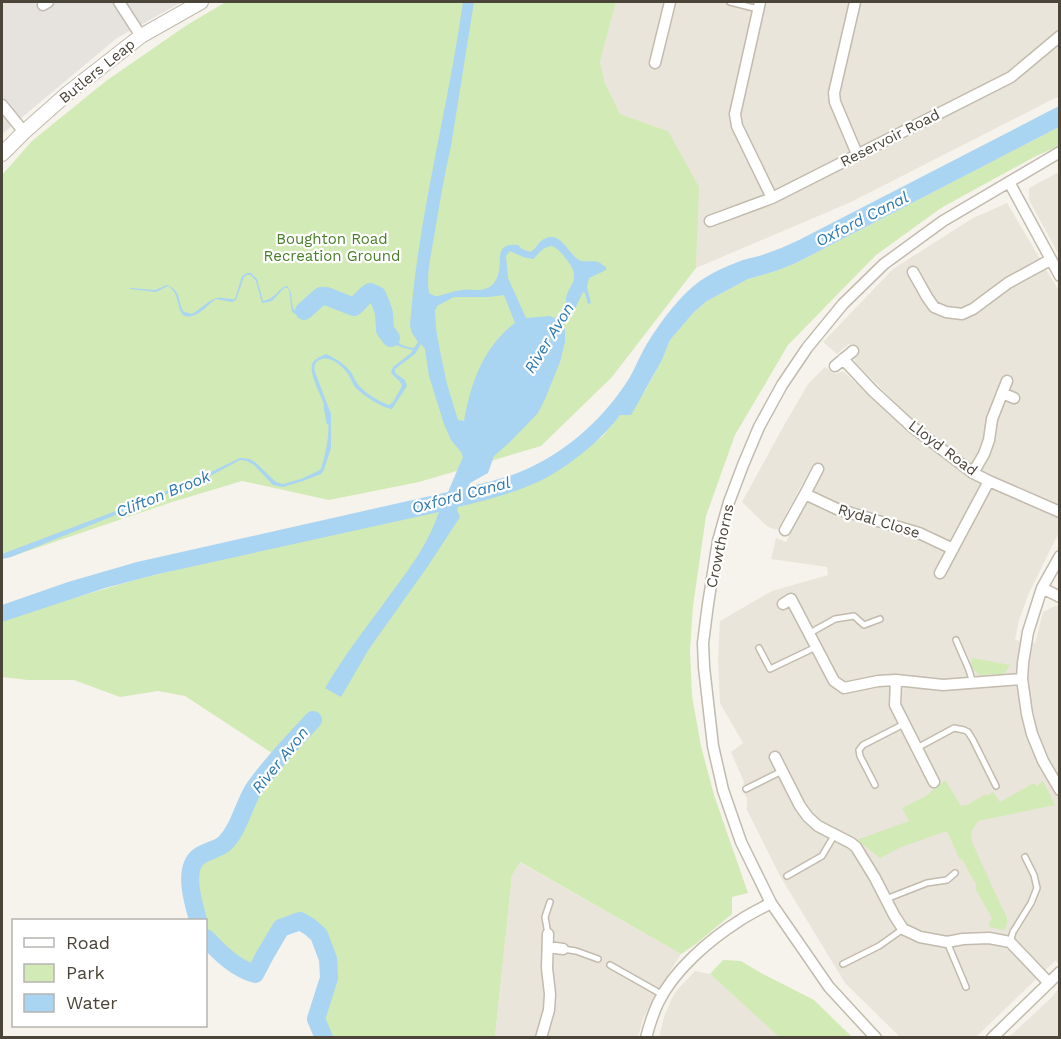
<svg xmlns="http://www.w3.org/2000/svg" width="1061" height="1039" font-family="'Work Sans',sans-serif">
	<rect width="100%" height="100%" fill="#f6f3ec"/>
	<path fill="#eae5da" d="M616 2H1059V96L851 202 696 268 697 238 668 131 620 114 605 83 600 62Z
		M1059 172V255L1029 200V188Z
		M1007 203 1059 291V532L1029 593 1019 620 1015 640 1035 643 1043 612 1057 605 1059 607V963L1055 961 976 1037H900L845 983 780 876 747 810V798L742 790 744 782 731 752 743 743 720 703 718 659 720 621 772 591 828 575 827 567 771 559 776 538 786 542 823 470 813 464 777 530 768 527 742 502 782 429 808 384 825 367 836 374 843 371 908 431 915 423 856 363 854 359 858 352 849 344 837 354 823 342 893 269 973 218Z
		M519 862 681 954 655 996 643 1019 638 1037 495 1038 512 875Z
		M695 971 710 974 779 1037 659 1038 664 1017 672 998 677 990Z
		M1059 988V1037H1009L1052 997Z"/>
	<path fill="#e6e2dd" d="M2 2H182L117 38 2 134Z"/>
	<path fill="#d2eab5" d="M226 2H616L600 62 605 83 620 114 668 131 699 187 696 268 612 377 541 446 419 482 329 500 242 481 172 502 7 558H2V175L32 141 106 81 187 25Z
		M1059 127V146L1036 156 941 208 876 255 788 345 735 435 706 516 693 606 690 650 692 696 701 746 714 795 748 893 732 897V914L696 944 681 954 520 862 512 875 495 1037H324L316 1019 329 978 328 959 319 935 310 927 300 921 282 928 265 955 255 974C235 968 220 953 206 938V920H198C194 905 185 877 194 862 200 851 217 851 225 843 237 830 243 810 251 794 258 781 270 769 278 757L185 696 158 691 120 697 74 680H28L2 677V622C66 599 132 580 198 564L451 509 469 504 539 481 576 457 603 436 620 415 645 391 662 360 670 340 694 312 707 301 748 279 776 271 796 263Z
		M972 658 1010 665 1004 674 979 675 971 666Z
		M945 780 961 806 967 805 986 794 987 796 993 792 1000 802 1034 783 1037 786 1043 781 1055 805 978 821 971 832 972 842 1002 908C1007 915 1010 923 1004 930L990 927 989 923 992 918 975 888 977 886 962 859 960 860 947 831 901 847 880 858 857 840 909 821 902 808 926 796Z
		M723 960 741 961 761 973 814 1000 852 1037H779L710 974Z"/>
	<path fill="#a9d4f2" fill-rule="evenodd" d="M463 2H474L451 146C444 176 439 207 434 237 431 255 426 275 429 293L435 296H438C446 294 454 291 462 290 473 289 486 293 494 283 507 267 489 242 518 245L522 249 530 252C537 249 537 243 544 239 561 230 567 253 579 260 585 263 592 260 598 262 601 263 603 266 606 267V270L589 278 587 287 591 303 588 304 585 293 583 292 574 311 563 326 565 329V342L560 362 545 399 538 413 509 443 494 456 488 473 470 483 468 487C489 482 510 477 529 468 570 449 606 416 630 377 635 368 639 358 644 349 654 331 673 305 688 291 703 276 724 267 743 260 751 257 758 257 765 254 777 250 788 245 799 240L1059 106V127L796 263 776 271 748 279 707 301 694 312 670 340 662 360 631 415H620C601 441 567 468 538 482 513 493 485 501 458 507L457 510 460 517 428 566 369 649 341 697 325 688C345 654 369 624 392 592 411 567 429 542 439 512L158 574 105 588 2 622V605L68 582 137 562 448 492 463 457 461 452 451 440 444 424 429 376 425 349 421 344 415 354 395 369V373L405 380 407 386 392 409C382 408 361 394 355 387 352 383 351 378 348 374 343 366 329 354 319 360 314 363 314 367 315 372L331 414V448L324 470 321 474 303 481 283 487 273 485 254 465 247 461 240 460 210 476 197 480 153 500 11 557 2 559V554L153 497 197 477 209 473 240 458 250 459 256 463 276 482 283 484 301 479 318 471 321 469C326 452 331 431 327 414 325 402 309 376 312 365 313 359 320 357 326 354 334 358 344 363 350 371 353 374 354 379 357 383 363 392 379 402 389 405L393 402 402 386C401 380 394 378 391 372L393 367 411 353 413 350C368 343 394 305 370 293 364 297 362 305 354 308L328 298H321L309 309 299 315 293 313C289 305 292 295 288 288H284L272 301 262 303 256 281 251 275H247L244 277 236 300 232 302 216 299C209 304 200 314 192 316 174 321 183 294 168 286L156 292 130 289V288L155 290 167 285C183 292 176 300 184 312L192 314C199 310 207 302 214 299 221 296 228 300 235 299L242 276 247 273H251L257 279 263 301C277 298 278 288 287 286 294 293 290 302 294 310L300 312 319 297 329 296 354 305C360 303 363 295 369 292 373 293 378 294 381 299 383 303 383 308 384 312 387 332 393 346 414 348L418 342 412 333 410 326C418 216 448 110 463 2ZM552 246C559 249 562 254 567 260 586 285 560 285 567 310L559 320 550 316 526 318 508 278 506 256 510 251 523 257 533 259C540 253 542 247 552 246ZM504 295 515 323C483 347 471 383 464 421L458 420 447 384 441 356 436 329 435 311 437 306 454 297H489Z"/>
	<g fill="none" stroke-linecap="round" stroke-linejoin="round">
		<path stroke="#a9d4f2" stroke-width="3" d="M325 406 328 423
			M182 487 199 481 209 476"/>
		<path stroke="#a9d4f2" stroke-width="18" d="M304 311 321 296H326L354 307C360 303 363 296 370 292L377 295 381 304 384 313 385 330 391 338
			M198 920C194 905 185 877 194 862 200 851 217 851 225 843 239 829 243 807 253 790 270 765 292 743 313 720
			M206 938C220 953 235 968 255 974L265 955 281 928 300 921 310 927 319 935 328 959 329 978 316 1019 324 1038"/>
		<g stroke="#c2bbae" stroke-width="8">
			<path id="service" d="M730 2 758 9
				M810 633 835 619 854 616 864 625 880 619
				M956 640 969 670 973 683
				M759 648 770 669 816 647
				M917 748 954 728 964 730 968 732 973 740 996 786
				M875 785 860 756 859 750 863 745 904 724
				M746 789 782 771
				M787 876 822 856 835 834
				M886 899 927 883 947 880 955 873
				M548 934 545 917 550 902
				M947 942 966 987
				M1010 942 1013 932 1031 903 1037 888 1034 875 1025 857
				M563 949 576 951 598 959
				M843 964 879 946 903 929
				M610 965 663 995"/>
		</g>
		<g stroke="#c2bbae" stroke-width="13">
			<path id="minor" d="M119 2 141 36
				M760 2 735 114 737 126 772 198
				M855 2 834 93 835 102 857 154
				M43 5 48 2
				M655 63 670 2
				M2 105 24 132
				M1009 182 1060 276
				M710 221 772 198 1011 77 1060 36
				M913 272 927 297 934 307 946 312 962 314 973 309 1008 283 1050 260
				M843 359 873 391 911 426 973 473 989 481 1060 512
				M835 366 853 351
				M1002 393 1014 398
				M973 473 984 454 989 440 992 419 1007 381
				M805 494 818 469
				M785 530 805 494 837 509 919 533 953 549
				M1060 556 1042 588 1028 632 1023 663 1022 679 1027 714 1032 734 1043 761 1060 790
				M940 573 989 481
				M1042 588 1060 597
				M783 604 791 599 834 681 844 688 878 681 896 680 943 685 1022 679
				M896 680 895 705 934 782
				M775 757 800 806 808 817 818 826 851 843 856 847 875 878 894 915 903 929 920 937 947 942 963 939 989 938 1010 942 1049 983
				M548 947 563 949
				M541 1038 549 1010 550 994 547 968 548 934
				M646 1038C649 1026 653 1014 658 1003 674 970 709 940 739 921 749 914 760 909 771 903
				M876 1038 829 987 771 903 741 842 723 790 713 746 704 667 703 643 708 604 718 541 729 502 743 465 759 427 782 385 807 348 843 304 884 264 943 221 1060 152
				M992 1038 1060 972"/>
		</g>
		<g stroke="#c2bbae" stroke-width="16">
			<path id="tertiary" d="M2 154 24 132 68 93 141 36 201 2"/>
		</g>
		<use href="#service" stroke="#fff" stroke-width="5"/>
		<use href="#minor" stroke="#fff" stroke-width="10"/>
		<use href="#tertiary" stroke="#fff" stroke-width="14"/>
	</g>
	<g text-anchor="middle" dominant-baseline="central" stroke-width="4.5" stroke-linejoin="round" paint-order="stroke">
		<g font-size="15" fill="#4b4439" stroke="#fff">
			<text transform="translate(97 71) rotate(-39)">Butlers Leap</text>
			<text transform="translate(890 138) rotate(-27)">Reservoir Road</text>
			<text transform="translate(943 448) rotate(37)">Lloyd Road</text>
			<text transform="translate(879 521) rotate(17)">Rydal Close</text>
			<text transform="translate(720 546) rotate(-78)">Crowthorns</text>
		</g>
		<g font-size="15" fill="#4a7f2a" stroke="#fff">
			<text x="332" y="239">Boughton Road<tspan x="332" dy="17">Recreation Ground</tspan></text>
		</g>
		<g font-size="16" font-style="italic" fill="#2e7ab2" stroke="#fff">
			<text transform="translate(862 219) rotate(-27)">Oxford Canal</text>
			<text transform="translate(549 338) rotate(-58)">River Avon</text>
			<text transform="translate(163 494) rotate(-22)">Clifton Brook</text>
			<text transform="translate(461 495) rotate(-15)">Oxford Canal</text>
			<text transform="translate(280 760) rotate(-51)">River Avon</text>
		</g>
	</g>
	<rect width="1061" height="1039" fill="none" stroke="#4b4439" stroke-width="6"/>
	<rect x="12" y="919" width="195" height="108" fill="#ffffff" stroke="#b7b4b0" stroke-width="1.5"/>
	<rect x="24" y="938" width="30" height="9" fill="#ffffff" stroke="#b7b4b0" stroke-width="1.5"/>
	<text x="66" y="949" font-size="18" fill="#4b4439">Road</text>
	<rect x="24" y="964" width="30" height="18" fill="#d2eab5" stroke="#b7b4b0" stroke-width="1.5"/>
	<text x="66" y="979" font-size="18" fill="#4b4439">Park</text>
	<rect x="24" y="994" width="30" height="18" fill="#a9d4f2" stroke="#b7b4b0" stroke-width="1.5"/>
	<text x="66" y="1009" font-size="18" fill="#4b4439">Water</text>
</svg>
